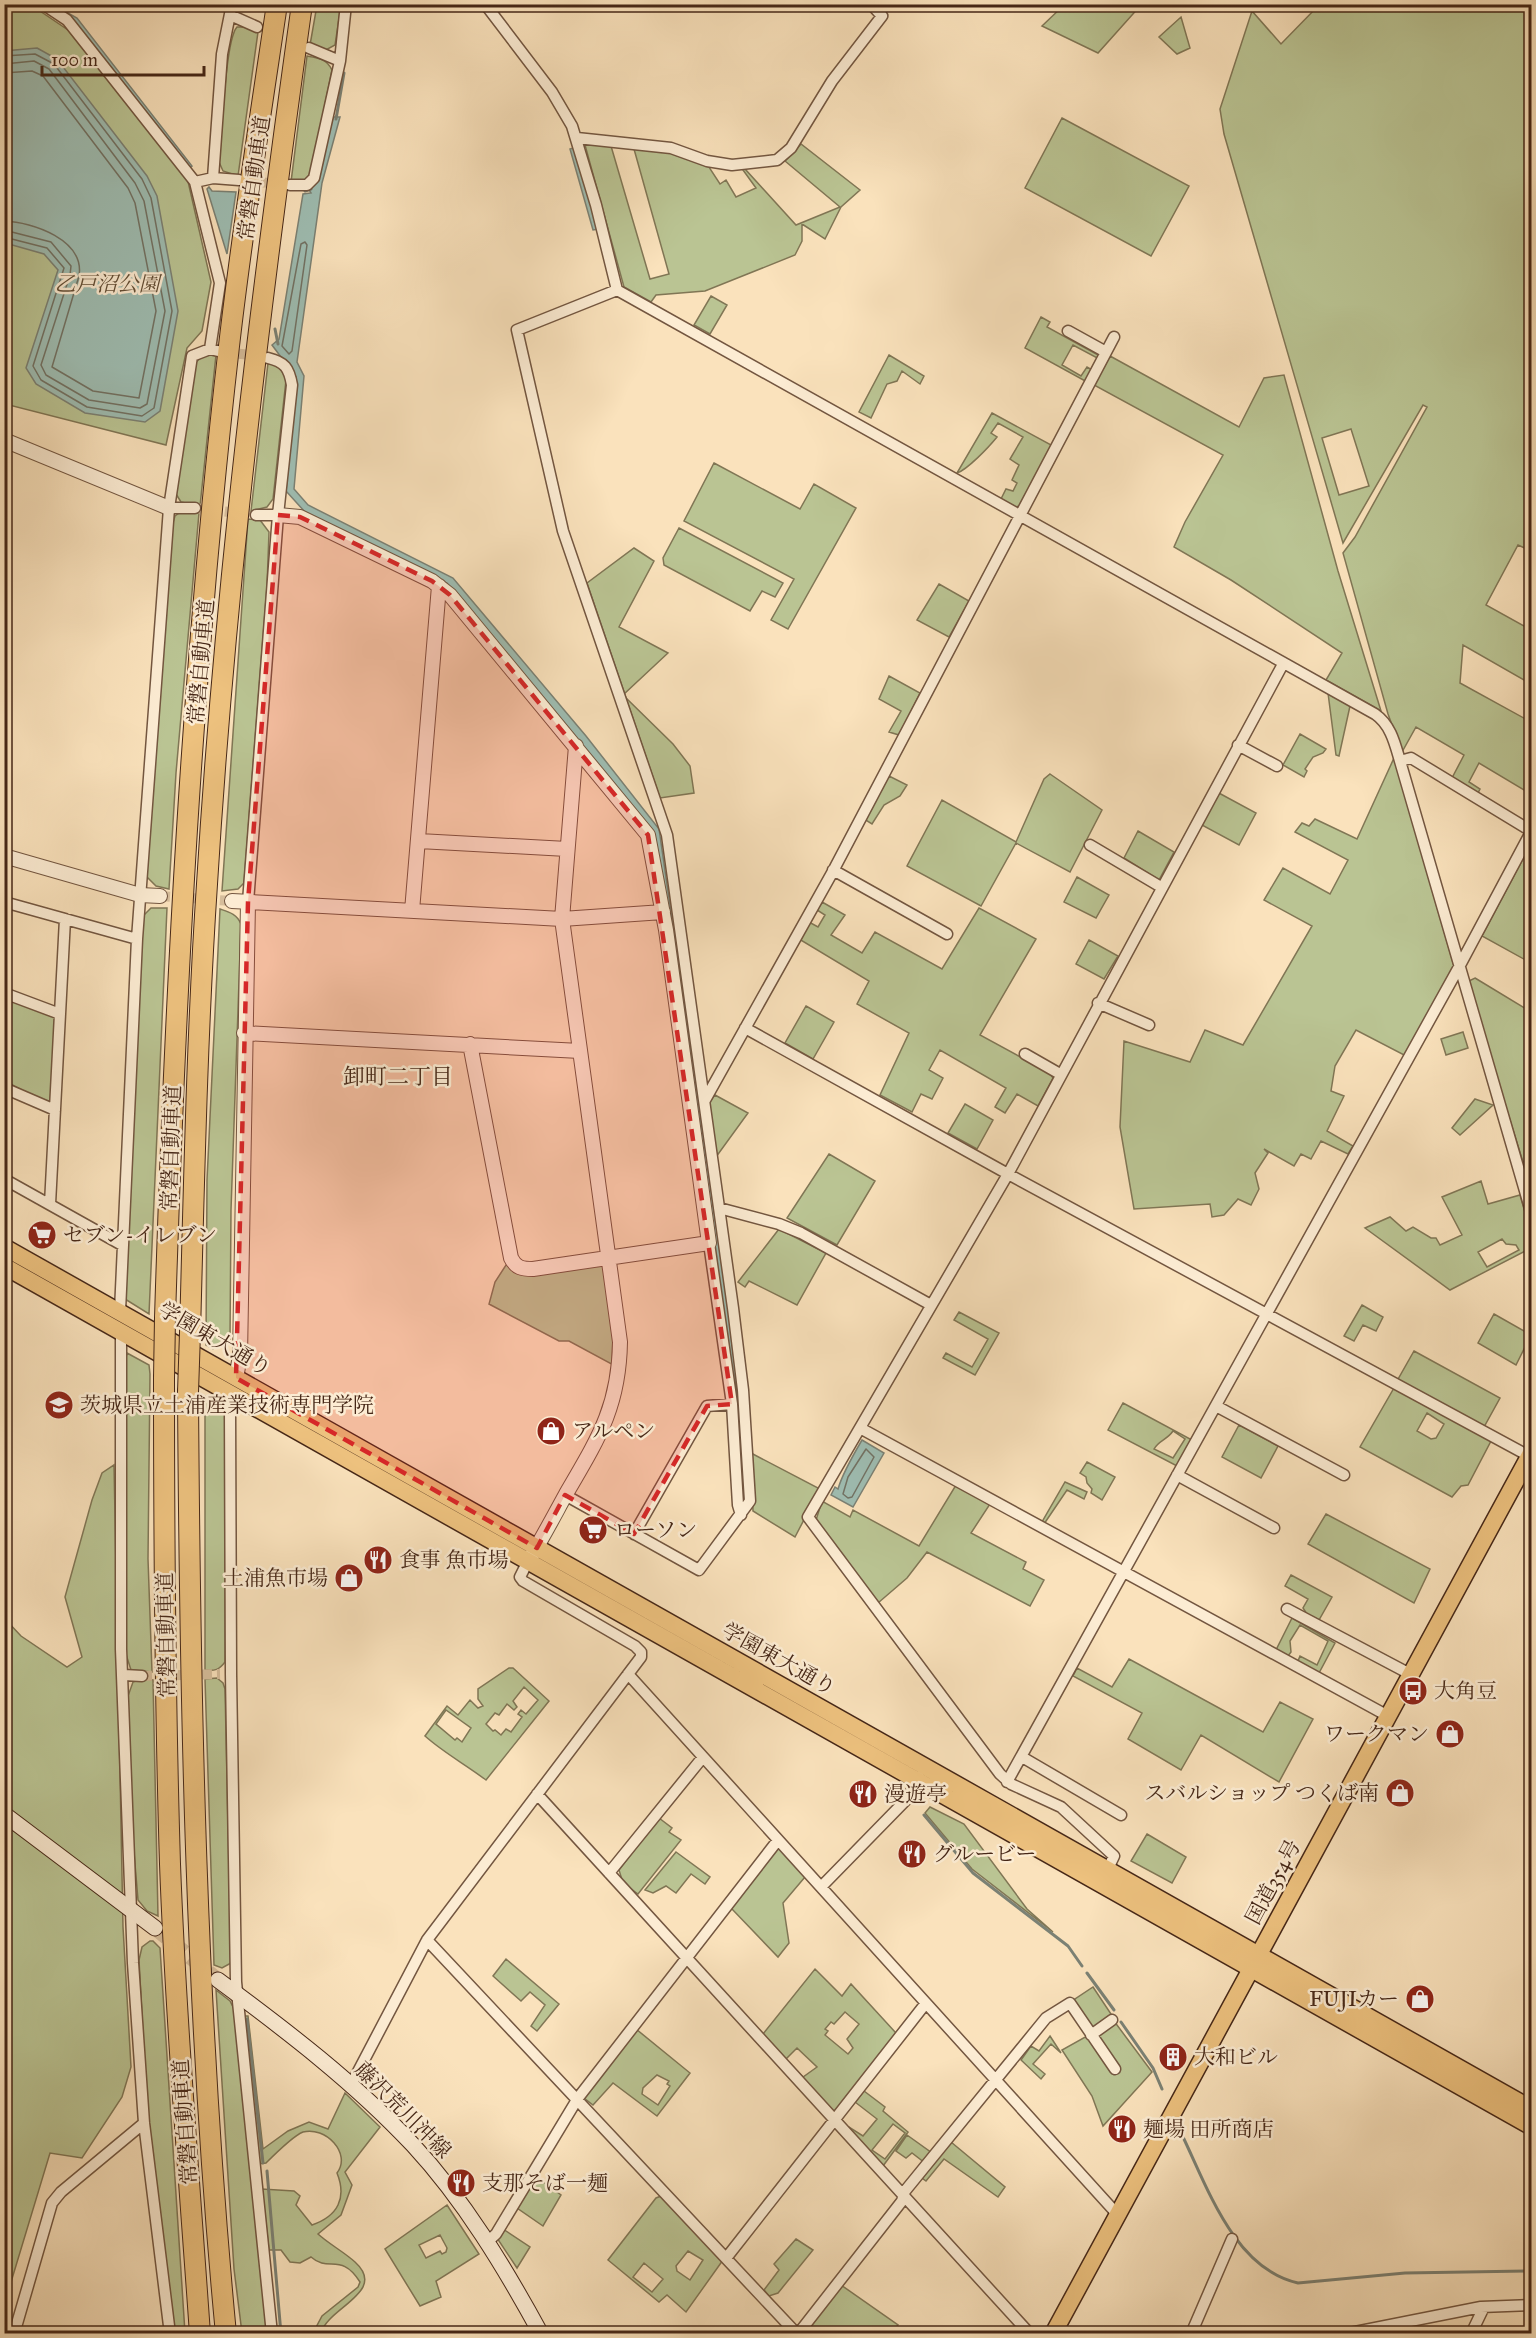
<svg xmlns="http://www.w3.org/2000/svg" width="1536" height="2338" font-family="'IM FELL Great Primer','Noto Serif JP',serif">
	<rect width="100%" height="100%" fill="#fae2bc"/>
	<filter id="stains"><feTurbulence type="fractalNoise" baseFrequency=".00333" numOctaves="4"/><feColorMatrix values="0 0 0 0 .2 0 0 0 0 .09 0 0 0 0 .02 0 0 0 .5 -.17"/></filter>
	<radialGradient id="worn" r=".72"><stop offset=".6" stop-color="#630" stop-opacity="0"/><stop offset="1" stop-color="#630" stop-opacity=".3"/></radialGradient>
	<path fill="#bac493" stroke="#807655" stroke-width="1.5" fill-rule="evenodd" d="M4 5H31L68 30 187 177 211 282 202 331 187 348 166 445 5 404Z
		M317 5H341L335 45 324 51 310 45Z
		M1064 5V4L1141 5 1098 53 1042 26Z
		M1319 5H1531V551L1518 545 1486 605 1531 630V684L1463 645 1460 683 1531 722V794L1479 763 1469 782 1480 789 1478 793 1452 778 1464 755 1416 727 1402 752 1388 714 1343 553 1355 537 1427 407 1423 405 1343 543 1224 134 1220 109 1252 11 1281 44ZM1351 429 1369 486 1339 495 1322 438Z
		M1181 17 1190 48 1177 54 1159 37Z
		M237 27H248L258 32 238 176 223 171 219 162C222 137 225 40 237 27Z
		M307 56C319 58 327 59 332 70L310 178 305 181 291 182Z
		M1062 118 1189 186 1151 256 1025 188Z
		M587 144 611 146 650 279 669 274 634 149 667 152 709 167 720 184 726 180 736 197 756 188 743 170 745 169 796 225 840 207 785 161 801 144 860 190 841 207 825 239 802 224V241L795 255 705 291 656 295 651 302 624 287 585 145Z
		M711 296 727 305 710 334 694 325Z
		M1041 317 1050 322 1047 327 1100 356 1099 359 1073 345 1062 365 1081 376 1087 367 1094 371 1087 382 1025 348Z
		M206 353 216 355 200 506 181 502 176 494 195 363Z
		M889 355 924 376 920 384 902 371 897 381 887 384 871 418 859 412Z
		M1110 356 1239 427 1264 378 1284 375 1338 571 1381 711 1326 680 1342 653 1231 580 1174 547 1185 522 1223 455 1094 385Z
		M268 363C279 366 283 370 286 380L273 499 267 507 251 511Z
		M992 413 1053 446 1020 506 1015 507 1001 499 1006 489 1013 491 1017 483 1012 480 1019 465 1010 459 1023 437 998 423 991 433 997 437C989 447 967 470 957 473Z
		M714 463 800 509 814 484 856 508 788 629 771 620 794 579 684 521Z
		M182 511 199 513 176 773 169 889 156 886 146 876 172 526 175 516Z
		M248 519 260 520 269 532 267 586 244 883 238 889 222 891Z
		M679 528 783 583 775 597 762 591 750 611 664 565 663 558Z
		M634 548 654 561 619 627 668 653 623 695 673 744 690 766 694 793 660 798 587 583Z
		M939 584 969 601 949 637 917 620Z
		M889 676 920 693 899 735 889 732 901 711 879 699Z
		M1328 693 1350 706 1339 756 1336 755Z
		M1300 734 1326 749 1323 753 1313 757 1305 769 1307 771 1304 777 1283 765Z
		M1394 758 1454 966 1406 1056 1356 1030 1335 1066 1331 1091 1344 1096 1327 1131 1353 1146 1348 1154 1321 1141 1311 1159 1301 1154 1294 1166 1264 1149 1268 1153 1255 1173 1259 1189 1251 1205 1238 1199 1224 1215 1212 1217 1210 1204 1134 1209 1120 1127 1124 1041 1190 1062 1205 1030 1243 1045 1312 926 1264 900 1283 868 1330 894 1348 860 1295 832 1302 823 1309 826 1315 819 1357 839Z
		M1050 774 1102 810 1070 872 1016 843 981 906 907 866 942 800 1016 842 1044 779Z
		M889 776 907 785 900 796 884 805 872 824 864 819Z
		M1217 792 1256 813 1239 845 1200 824Z
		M1138 831 1174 852 1159 880 1124 858Z
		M1531 844V963L1482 936Z
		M1077 877 1109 895 1096 918 1064 902Z
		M822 902 845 915 831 935 862 953 875 932 942 969 979 908 1036 939 980 1035 1050 1073 1053 1078 1038 1106 1017 1094 1005 1113 995 1107 1006 1088 940 1050 929 1070 943 1078 932 1099 921 1094 912 1112 880 1095 909 1033 857 1004 869 981 799 939 809 922 818 927 825 915 817 910Z
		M151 908H167L149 1314 125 1299 143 916Z
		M220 909C229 912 237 914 241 924L231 1210 230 1339 213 1349 206 1345 207 1180Z
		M1089 940 1118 956 1104 979 1076 964Z
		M1475 978 1531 1012V1157L1523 1162 1467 982Z
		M4 997 57 1015 53 1107 5 1081Z
		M806 1006 834 1022 813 1059 785 1043Z
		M1463 1032 1468 1048 1446 1055 1441 1039Z
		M715 1095 748 1113 716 1157 709 1102Z
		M1475 1099 1493 1105 1460 1135 1452 1128Z
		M965 1104 993 1120 977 1149 948 1133Z
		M829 1154 875 1181 837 1245 787 1218Z
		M1481 1181 1488 1204 1520 1195 1531 1233V1248L1450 1290 1365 1228 1390 1217 1406 1231 1413 1227 1431 1238H1436L1440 1245 1462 1235 1442 1197ZM1502 1239 1506 1244 1516 1245 1519 1250 1487 1267 1478 1252Z
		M779 1229 826 1253 797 1305 749 1281 745 1287 738 1282Z
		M508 1262 606 1263 617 1367 569 1341H559L489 1304 495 1282Z
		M1362 1305 1383 1317 1376 1331 1363 1325 1354 1341 1344 1336Z
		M959 1312 999 1333 975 1375 943 1358 946 1353 972 1367 988 1339 954 1320Z
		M1494 1314 1531 1335 1516 1365 1478 1343Z
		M1414 1351 1500 1398 1484 1427 1397 1381Z
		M127 1353 149 1365 150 1374 148 1559 152 1672 131 1670 124 1648 125 1362Z
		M1394 1388 1491 1441 1468 1485 1461 1486 1452 1497 1360 1447ZM1427 1413 1444 1424 1436 1438 1431 1439 1417 1431Z
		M205 1396 225 1407V1662C219 1670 215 1671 205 1670Z
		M1123 1403 1192 1440 1177 1466 1108 1430ZM1173 1431 1185 1439 1173 1458 1154 1449C1159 1440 1167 1440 1173 1431Z
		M1239 1425 1278 1446 1261 1478 1222 1457Z
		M751 1453 820 1489 795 1537 753 1511Z
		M1087 1462 1115 1477 1102 1500 1091 1493 1092 1489 1087 1483 1086 1477 1080 1473Z
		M114 1465 123 1927 131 2067 122 2097 82 2158 50 2153 5 2302V1619L21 1636 67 1667 82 1657 65 1597 92 1500 102 1473Z
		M1065 1482 1087 1492 1084 1499 1067 1490 1044 1524 1042 1522Z
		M956 1485 990 1504 971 1533 1026 1562 1023 1569 1044 1580 1030 1606 927 1552 907 1578 878 1603 816 1520 822 1501 850 1517 853 1510 919 1546Z
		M1326 1514 1430 1569 1414 1603 1308 1544Z
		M1291 1575 1332 1597 1319 1620 1307 1614 1303 1608 1308 1599 1285 1586Z
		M1292 1618 1335 1643 1319 1673 1298 1661 1300 1656 1317 1665 1328 1641 1300 1625 1290 1641 1291 1652 1288 1656 1276 1650Z
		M1129 1659 1263 1732 1280 1702 1313 1719 1279 1782 1201 1735 1181 1770 1128 1739 1142 1713 1073 1676 1077 1668 1112 1687Z
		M509 1668H513L549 1701 486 1780C465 1764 444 1753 425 1736L447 1706 458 1715 470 1700 478 1708 483 1706 478 1699V1689ZM524 1687 538 1700 526 1714 521 1710 518 1714 522 1717 511 1732 506 1729 501 1735 495 1730 493 1731 486 1724 495 1713 499 1715 507 1704 514 1710 517 1707 513 1701ZM446 1710 471 1728 462 1742 457 1738 455 1740 436 1724Z
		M217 1678 223 1683 225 1689 231 1963 222 1968 214 1965 205 1679Z
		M142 1679 153 1680 158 1916 147 1911 138 1900 131 1816 128 1696 133 1682Z
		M930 1807 964 1824 1027 1909 1053 1932 972 1869 925 1813Z
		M659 1818 672 1828 669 1832 681 1840 638 1894 623 1883 619 1870Z
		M1147 1834 1186 1857 1172 1883 1131 1861Z
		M775 1848 780 1849 805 1877 783 1903 789 1943 778 1957 731 1908Z
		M676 1852 710 1877 705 1884 691 1874 676 1893 666 1886 653 1893 645 1890Z
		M150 1941H153L160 1948 185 2333H175L147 2108 139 1960 142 1947Z
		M506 1959 559 2004 537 2031 531 2026 545 2005 530 1992 521 2001 493 1976Z
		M815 1969 842 1996 851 1984 896 2033 835 2115 763 2034ZM845 2012 859 2024 847 2039 853 2048 848 2054 825 2035 828 2031 825 2029 831 2022 834 2024ZM797 2048 817 2067 803 2077 786 2059Z
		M1093 1987 1113 2017 1092 2031 1072 2001Z
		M216 1990 230 2001 235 2011 268 2333H242L234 2269Z
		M244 2016H248L263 2149 288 2131 309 2122 328 2129 345 2093 380 2127 345 2172 352 2185 341 2215 318 2234C329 2244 344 2252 355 2262 388 2292 328 2307 321 2333H278V2326L314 2331 322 2316 358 2287 360 2282C341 2252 329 2273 311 2257L300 2263 290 2262 281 2250H269L262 2189 294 2191 300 2196 296 2205 312 2225C338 2216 347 2198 337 2173 352 2153 325 2126 303 2132 293 2136 274 2155 266 2163L258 2164Z
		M1114 2021 1152 2072 1103 2126 1092 2096 1062 2050Z
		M636 2029 690 2073 657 2116 613 2083 593 2105 584 2098ZM657 2075 669 2081 667 2084 670 2086 658 2105 642 2094 643 2088Z
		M1050 2036 1061 2053 1051 2044 1033 2064 1045 2074 1041 2079 1021 2060 1031 2046 1039 2051Z
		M864 2091 885 2107 883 2111 908 2132 883 2166 848 2129 849 2127 863 2136 877 2119 855 2102ZM893 2124 905 2133 885 2159 872 2150Z
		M907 2135 932 2153 925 2163 912 2153 906 2158 896 2151Z
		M951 2142 1005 2187 998 2197 944 2159 926 2181 922 2178Z
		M535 2176 561 2195 543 2226 517 2208Z
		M664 2195 723 2260 686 2312 667 2295 659 2302 608 2260 656 2198ZM688 2251 703 2260 690 2280 677 2271 676 2266ZM644 2263 663 2279 652 2292 633 2277Z
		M447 2205 479 2254 436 2281 441 2297 420 2306 385 2249ZM440 2235 447 2248 446 2252 442 2254 440 2251 426 2258 419 2245Z
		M503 2229 530 2247 517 2268 497 2238Z
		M796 2239 813 2250 778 2293 769 2296 764 2290 779 2270 774 2264Z
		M841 2285 898 2325 891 2333 805 2334Z"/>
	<path fill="#9ebdb2" stroke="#7b8174" stroke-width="1.5" d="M48 5H54L77 18 192 166 188 169Z
		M37 48 57 59 147 176 157 196 178 311 160 411 145 422 85 413 36 384 26 368 58 270 44 254 5 243 4 51Z
		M333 117H340L322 183 297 362 304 376 294 489 308 505 453 578 586 736 659 829 738 1377 745 1495 741 1496 724 1312 653 833 447 583 305 512 286 491 296 377 272 345 279 339 303 194 311 193 308 188 317 179Z
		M577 147 600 229 593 230 570 149Z
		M209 187 212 191 236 192 227 254 207 189Z
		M862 1440 884 1453 853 1507 831 1495 835 1487 838 1489C842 1475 852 1457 862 1440Z"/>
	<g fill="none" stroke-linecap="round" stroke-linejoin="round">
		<path stroke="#727264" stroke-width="1.5" d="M4 56 35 54 54 64 142 179 151 198 172 311 154 408 142 416 87 407 41 380 33 366 64 268 47 248 4 237
			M4 64 34 61 49 69 135 183 144 201 165 311 147 404 140 408 89 400 46 375 41 365 70 275 71 266 51 242 4 230
			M4 73 32 71 43 76 128 188 135 203 156 311 139 398 93 391 52 367 79 276C85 240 33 222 4 221
			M305 242 307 245 292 351 289 354 282 346 301 244Z
			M866 1449 874 1457 852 1497 848 1498 843 1494 848 1477Z"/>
		<path stroke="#7b8174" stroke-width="3" d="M336 119 344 73
			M305 191 311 189
			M275 329 278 344
			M924 1815 973 1873 1068 1946 1082 1966
			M1087 1973 1114 2010
			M247 2019 263 2163
			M1121 2022 1153 2068 1162 2089
			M1183 2137C1208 2189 1235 2269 1298 2283L1405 2273 1532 2271
			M267 2171 281 2334"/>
		<path stroke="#d6bd9b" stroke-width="10" stroke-dasharray="10 5" stroke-linecap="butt" d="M246 181 281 184
			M224 352 259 356
			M195 508 256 515
			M160 896 232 901
			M142 1676 220 1674"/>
		<path stroke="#d6bd9b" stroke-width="15" stroke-dasharray="15 8" stroke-linecap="butt" d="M155 1928 218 1980"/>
		<g stroke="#735640" stroke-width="13">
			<path id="minor" d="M43 4 67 20 195 182 220 283 210 349
				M485 4 552 92 572 126 596 205 617 290 1375 714C1391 725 1395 744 1400 761L1532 1215
				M230 15 257 27
				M309 48 340 61
				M577 138 671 148 707 161 732 165 777 160 791 148 832 81 882 16 871 4
				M213 178 222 54 232 4
				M195 182 213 178 239 180
				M290 185H307L314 178 340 61 346 4
				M1068 331 1106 352
				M169 508H195
				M256 515H278
				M1238 745 1277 766
				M1400 761 1411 758 1531 831
				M1090 845 1161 887
				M833 870 947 934
				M4 902 137 939
				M248 902 278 515 292 385C289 368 285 362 268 358
				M4 993 60 1014
				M1098 1003 1149 1025
				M745 1028 1008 1174 1529 1456
				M1025 1054 1060 1074
				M4 1088 55 1110
				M705 1100 832 873 1114 337
				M4 1179 122 1245
				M50 1204 65 919
				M719 1208 779 1224 801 1233 931 1305
				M709 1243 732 1404 738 1505 741 1515
				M120 1311 137 939 169 508 192 356 210 349 218 351
				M121 1332V1649L133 1963 144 2123 170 2334
				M232 1394 230 1409 231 1674 236 1982 272 2334
				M1216 1406 1344 1475
				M860 1428 1388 1716
				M1177 1475 1274 1528
				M565 1495 699 1570 750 1501 743 1390 733 1308 667 835 563 531 517 330 617 290
				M634 1534 707 1406 732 1404
				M1287 1609 1410 1674
				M628 1674 1117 2214
				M124 1675 142 1676
				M1022 1757 1121 1815
				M1007 1782 1459 967 1532 830
				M537 1794 1030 2334
				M609 1873 703 1757
				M1105 1875 1114 1856 1061 1807 1011 1784 1000 1774 808 1517 1008 1174 1283 664
				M821 1887 907 1799 919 1777
				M427 1940 797 2334
				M1091 2035 1112 2020
				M351 2085 427 1940 641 1657V1652L635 1646 523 1581 520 1577 527 1563
				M486 2243 496 2234 578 2098 778 1840
				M727 2257 926 2003
				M14 2334 52 2203 61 2192 144 2123
				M798 2334 902 2201 905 2191 1046 2018 1070 2003 1115 2069
				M1191 2334 1232 2239
				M1345 2334 1481 2307 1532 2305
				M1471 2334 1484 2307"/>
		</g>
		<g stroke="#735640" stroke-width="16">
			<path id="tertiary" d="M4 440 169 508
				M278 515 300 517 432 581 450 595 648 835 666 930 709 1243 533 1269C522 1269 516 1268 511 1258L470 1044
				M419 841 567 849
				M4 856 140 895 160 896
				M232 901 562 919 663 912
				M412 911 439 586
				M244 1033 580 1051
				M236 1378 240 1356 248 902
				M532 1555C544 1535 555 1514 566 1494 598 1439 619 1407 620 1342L562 919 576 746"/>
		</g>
		<g stroke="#462717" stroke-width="17">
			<path id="secondary" d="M4 1814 155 1928
				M218 1980C287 2031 355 2083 413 2145 464 2200 505 2268 541 2334"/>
		</g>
		<g stroke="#462717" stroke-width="19">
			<path id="primary" d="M4 1247 1532 2109
				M4 1266 1532 2127"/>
		</g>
		<g stroke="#462717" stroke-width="19">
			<path id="trunk" d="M1053 2334 1532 1451"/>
		</g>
		<g stroke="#462717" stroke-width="22">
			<path id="motorway" d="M165 1318C175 993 192 669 229 346 242 232 260 118 277 4
				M190 1333C194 1183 197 1033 207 884 225 589 261 296 302 4
				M164 1378C164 1540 165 1702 170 1864 176 2021 189 2177 200 2334
				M188 1392C190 1706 196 2020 226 2334"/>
		</g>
		<use href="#minor" stroke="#fcecd3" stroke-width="10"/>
		<use href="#tertiary" stroke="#fcecd3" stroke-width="14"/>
		<use href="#secondary" stroke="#fcecd3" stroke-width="15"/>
		<use href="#primary" stroke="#edc17e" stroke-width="16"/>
		<use href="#trunk" stroke="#edc17e" stroke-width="16"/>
		<use href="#motorway" stroke="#edc17e" stroke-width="20"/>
		<g stroke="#462717" stroke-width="22" stroke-linecap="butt">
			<path id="motorway-bridge" d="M164 1378 165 1318
				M188 1392 190 1333"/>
		</g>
		<use href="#motorway-bridge" stroke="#edc17e" stroke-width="20"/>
	</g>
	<path fill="#d62828" fill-opacity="0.2" stroke="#d62828" stroke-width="4.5" stroke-dasharray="12 8" stroke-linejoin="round" d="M278 515 300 517 432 581 450 595 648 835 732 1404 707 1406 634 1534 565 1495 537 1548 236 1378 248 902Z"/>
	<defs>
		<g id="supermarket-disc" transform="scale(1.5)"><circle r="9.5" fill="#8f2418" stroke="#fcecd3"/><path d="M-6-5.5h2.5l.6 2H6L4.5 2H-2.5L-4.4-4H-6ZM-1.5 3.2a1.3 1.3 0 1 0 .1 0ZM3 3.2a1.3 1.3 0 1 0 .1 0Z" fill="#fff"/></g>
		<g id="university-disc" transform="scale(1.5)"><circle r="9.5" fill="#8f2418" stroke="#fcecd3"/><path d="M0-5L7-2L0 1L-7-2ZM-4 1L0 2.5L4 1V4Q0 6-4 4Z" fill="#fff"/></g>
		<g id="shop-disc" transform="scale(1.5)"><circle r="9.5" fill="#8f2418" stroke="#fcecd3"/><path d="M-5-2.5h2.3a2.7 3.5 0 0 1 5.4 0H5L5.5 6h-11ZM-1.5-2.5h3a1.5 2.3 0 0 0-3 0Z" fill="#fff"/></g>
		<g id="restaurant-disc" transform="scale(1.5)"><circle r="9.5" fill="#8f2418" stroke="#fcecd3"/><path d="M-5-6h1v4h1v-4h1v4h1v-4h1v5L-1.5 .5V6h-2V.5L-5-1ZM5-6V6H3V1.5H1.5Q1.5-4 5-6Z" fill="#fff"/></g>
		<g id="bus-disc" transform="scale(1.5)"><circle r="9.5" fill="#8f2418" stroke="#fcecd3"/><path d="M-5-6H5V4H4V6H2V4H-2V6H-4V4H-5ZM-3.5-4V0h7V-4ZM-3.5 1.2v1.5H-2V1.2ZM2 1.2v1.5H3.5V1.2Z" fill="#fff"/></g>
		<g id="building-disc" transform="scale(1.5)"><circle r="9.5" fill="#8f2418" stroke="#fcecd3"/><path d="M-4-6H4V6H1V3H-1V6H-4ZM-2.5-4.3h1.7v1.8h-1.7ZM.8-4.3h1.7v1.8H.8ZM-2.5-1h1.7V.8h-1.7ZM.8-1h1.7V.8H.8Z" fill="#fff"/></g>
	</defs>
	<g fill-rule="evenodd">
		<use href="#supermarket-disc" x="42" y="1235"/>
		<use href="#university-disc" x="59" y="1405"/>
		<use href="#shop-disc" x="551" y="1431"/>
		<use href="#supermarket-disc" x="593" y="1530"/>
		<use href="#restaurant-disc" x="378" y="1560"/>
		<use href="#shop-disc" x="349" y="1578"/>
		<use href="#bus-disc" x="1413" y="1691"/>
		<use href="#shop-disc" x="1450" y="1734"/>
		<use href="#shop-disc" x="1400" y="1793"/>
		<use href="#restaurant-disc" x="863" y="1794"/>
		<use href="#restaurant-disc" x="912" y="1854"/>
		<use href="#shop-disc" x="1420" y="1999"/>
		<use href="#building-disc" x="1173" y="2057"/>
		<use href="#restaurant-disc" x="1122" y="2129"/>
		<use href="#restaurant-disc" x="461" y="2183"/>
	</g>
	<g text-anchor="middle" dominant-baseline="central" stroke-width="5" stroke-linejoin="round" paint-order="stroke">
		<g font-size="21" fill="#462717" stroke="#fcecd3">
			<text transform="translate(254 178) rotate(-82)">常磐自動車道</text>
			<text transform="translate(201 662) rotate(-85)">常磐自動車道</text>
			<text transform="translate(171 1148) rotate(-88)">常磐自動車道</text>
			<text transform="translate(215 1339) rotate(30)">学園東大通り</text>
			<text transform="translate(166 1635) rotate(-91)">常磐自動車道</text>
			<text transform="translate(779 1659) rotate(29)">学園東大通り</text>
			<text transform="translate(1273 1882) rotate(-62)">国道354号</text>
			<text transform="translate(403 2110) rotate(45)">藤沢荒川沖線</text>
			<text transform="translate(185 2122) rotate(-94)">常磐自動車道</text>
		</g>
		<g font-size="21" font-style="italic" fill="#634e36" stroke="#fcecd3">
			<text x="107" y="284">乙戸沼公園</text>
		</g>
		<g font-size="21" fill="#462717" stroke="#fcecd3" text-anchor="start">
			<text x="63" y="1235">セブン-イレブン</text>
			<text x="80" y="1405">茨城県立土浦産業技術専門学院</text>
			<text x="572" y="1431">アルペン</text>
			<text x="614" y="1530">ローソン</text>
			<text x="399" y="1560">食事 魚市場</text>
			<text x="328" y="1578" text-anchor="end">土浦魚市場</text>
			<text x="1434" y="1691">大角豆</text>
			<text x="1429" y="1734" text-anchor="end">ワークマン</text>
			<text x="1379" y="1793" text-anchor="end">スバルショップ つくば南</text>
			<text x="884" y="1794">漫遊亭</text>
			<text x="933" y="1854">グルービー</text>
			<text x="1399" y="1999" text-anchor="end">FUJIカー</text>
			<text x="1194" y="2057">大和ビル</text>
			<text x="1143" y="2129">麺場 田所商店</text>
			<text x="482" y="2183">支那そば一麺</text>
		</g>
		<g font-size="22" fill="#462717" stroke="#fcecd3">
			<text x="398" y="1076">卸町二丁目</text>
		</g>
	</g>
	<rect width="1536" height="2338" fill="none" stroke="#fae2bc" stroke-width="24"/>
	<rect x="6" y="6" width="1524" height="2326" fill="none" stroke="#462717" stroke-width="3"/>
	<rect x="12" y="12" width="1512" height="2314" fill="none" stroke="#462717" stroke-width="1.5"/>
	<path d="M42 66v9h162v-9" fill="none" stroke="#462717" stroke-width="3"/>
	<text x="51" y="66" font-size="18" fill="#462717" stroke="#fcecd3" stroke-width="4.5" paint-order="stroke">100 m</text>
	<rect width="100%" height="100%" filter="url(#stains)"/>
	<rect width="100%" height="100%" fill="url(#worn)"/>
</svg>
